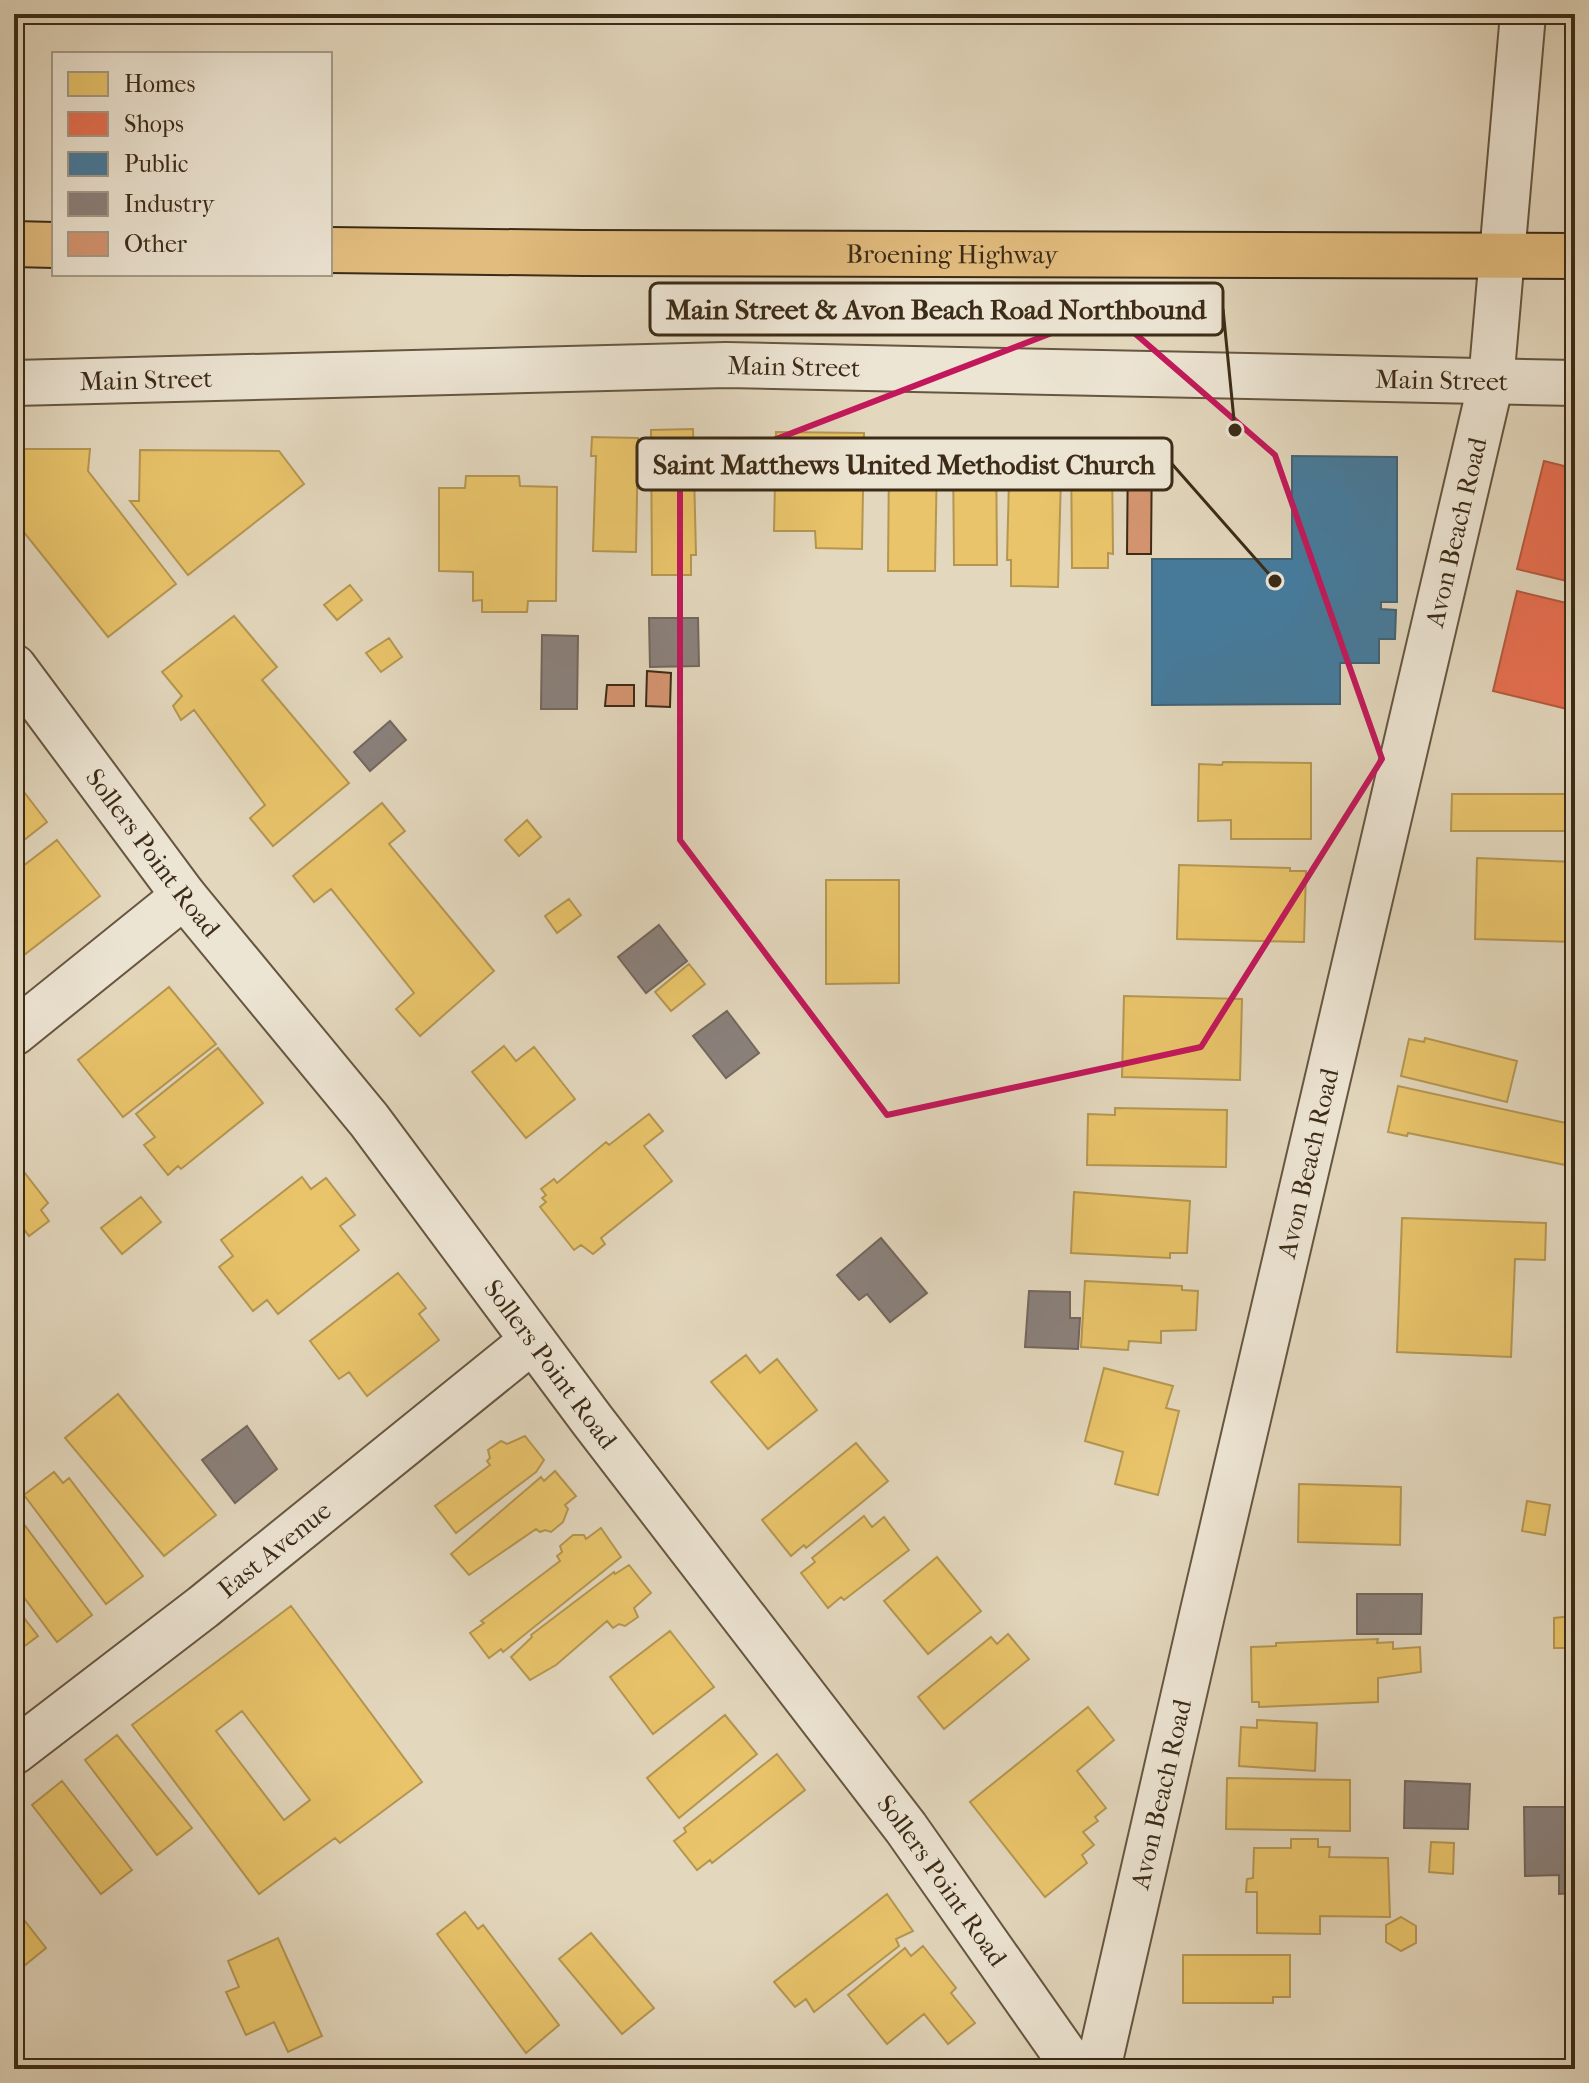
<svg xmlns="http://www.w3.org/2000/svg" width="1589" height="2083" font-family="'IM FELL French Canon',serif">
	<rect width="100%" height="100%" fill="#e3d7bd"/>
	<filter id="stains"><feTurbulence type="fractalNoise" baseFrequency=".0025" numOctaves="4"/><feColorMatrix values="0 0 0 0 .2 0 0 0 0 .09 0 0 0 0 .02 0 0 0 .5 -.17"/></filter>
	<radialGradient id="worn" r=".72"><stop offset=".6" stop-color="#630" stop-opacity="0"/><stop offset="1" stop-color="#630" stop-opacity=".3"/></radialGradient>
	<path fill="#e9c46a" stroke="#b59651" stroke-width="2" fill-rule="evenodd" d="M693 429 696 555H691V575H652L651 430Z
		M776 432 864 433 862 549 816 548 815 531H774Z
		M592 437 638 438 636 552 593 551 596 456H591Z
		M948 438H996L997 565H954L953 454H947Z
		M1010 438 1062 440 1058 587 1011 586V560H1007Z
		M885 442 941 443 940 458H937L935 571H888L889 458H885Z
		M1109 442V457H1112L1113 554 1108 553V568H1072L1071 443Z
		M14 449H90L88 471 176 584 108 637 14 520Z
		M140 450 279 451 304 484 188 575 130 501H139Z
		M466 476H519L520 486 557 487 556 601H528L527 612H482V600L473 601V572L439 571V488H465Z
		M350 585 362 600 337 620 324 605Z
		M234 616 277 667 262 680 349 783 273 846 250 818 265 805 194 710 181 720 173 706 182 696 162 672Z
		M389 638 402 657 381 672 366 653Z
		M1223 762 1311 763V839H1231V820L1198 821 1199 764 1222 765Z
		M14 779 47 822 14 848Z
		M1452 794H1574L1575 831H1451Z
		M382 803 405 831 389 844 494 971 420 1036 396 1009 414 993 331 889 314 902 293 876Z
		M527 820 541 837 519 856 505 840Z
		M57 840 100 896 24 955 14 942V873Z
		M1477 858 1575 862V942L1475 939Z
		M1179 865 1290 868V871H1306L1304 942 1177 939Z
		M826 880H899V983L826 984Z
		M569 899 581 915 557 933 545 916Z
		M689 964 705 984 671 1011 655 992Z
		M169 987 216 1044 123 1117 78 1060Z
		M1124 996 1242 999 1240 1080 1122 1077Z
		M1425 1038 1517 1061 1507 1102 1401 1076 1409 1039 1424 1042Z
		M504 1046 516 1061 534 1047 575 1099 526 1138 472 1072Z
		M218 1048 263 1103 181 1169 178 1166 168 1175 144 1145 155 1137 136 1114Z
		M1398 1086 1575 1125V1167L1408 1133 1407 1136 1388 1132Z
		M1115 1108 1227 1110 1226 1167 1087 1165 1088 1114 1115 1115Z
		M649 1114 663 1131 644 1146 672 1181 601 1238 605 1244 593 1254 581 1245 574 1250 540 1207 546 1202 542 1198 546 1195 541 1189 554 1179 557 1183 606 1142 609 1145Z
		M14 1159 48 1203 41 1210 49 1221 29 1236 22 1227 14 1233Z
		M302 1177 311 1189 326 1178 355 1215 340 1226 359 1250 278 1314 267 1300 253 1311 219 1267 233 1256 221 1240Z
		M1074 1192 1190 1201 1187 1253H1170V1258L1071 1253Z
		M141 1197 161 1222 122 1254 101 1228Z
		M1402 1218 1546 1223 1545 1260 1515 1259 1511 1357 1397 1352Z
		M398 1273 426 1308 419 1314 439 1340 367 1396 349 1372 339 1379 310 1341Z
		M1085 1281 1182 1286V1290L1198 1291 1196 1330 1161 1331V1343L1129 1341 1128 1350 1081 1347Z
		M746 1355 760 1373 777 1359 817 1410 768 1449 711 1382Z
		M1104 1368 1173 1386 1166 1408 1179 1411 1158 1495 1115 1484 1123 1452 1085 1441Z
		M118 1394 216 1515 164 1556 65 1438Z
		M525 1436 544 1460 536 1472 456 1533 435 1506 490 1465 487 1461 490 1458 488 1450 501 1441 507 1444Z
		M856 1443 888 1481 806 1548 804 1545 791 1556 762 1520Z
		M555 1471 576 1496 565 1505 568 1509 563 1522 551 1532 545 1530 540 1532 536 1529 469 1575 451 1554 541 1477 544 1481Z
		M54 1472 63 1483 69 1478 143 1576 106 1604 24 1495Z
		M1299 1484 1401 1487 1400 1545 1298 1542Z
		M1527 1501 1550 1505 1545 1535 1522 1531Z
		M17 1515 92 1615 57 1642 14 1584V1517Z
		M864 1516 872 1527 884 1517 909 1550 844 1600 841 1597 828 1608 801 1573 815 1562 812 1558Z
		M601 1528 621 1557 503 1652 501 1649 489 1658 470 1633 484 1623 481 1621 560 1561 557 1556 562 1552 560 1546 573 1535H584L586 1539Z
		M937 1557 981 1611 928 1654 884 1601Z
		M629 1565 651 1593 634 1608 638 1617 625 1626 619 1624 613 1628 607 1621 556 1665 530 1680 511 1657 532 1637 531 1635 614 1572 615 1574Z
		M14 1605 38 1636 14 1654Z
		M291 1606 422 1782 340 1843 335 1838 259 1894 132 1725ZM242 1711 310 1800 284 1820 216 1731Z
		M1573 1616H1575V1765H1568L1570 1648H1554V1618Z
		M670 1631 714 1687 653 1734 610 1677Z
		M1008 1634 1029 1659 944 1729 918 1697 991 1637 997 1644Z
		M1378 1639 1377 1643 1393 1642V1649L1420 1647 1421 1672 1378 1678V1702L1259 1707V1702H1252L1251 1647 1276 1646V1643Z
		M1088 1707 1114 1740 1077 1771 1106 1808 1095 1817 1098 1821 1083 1832 1094 1845 1082 1855 1087 1863 1045 1897 970 1802Z
		M725 1715 757 1754 679 1818 647 1778Z
		M1257 1720 1317 1723 1315 1771 1239 1766 1241 1727 1257 1728Z
		M117 1735 192 1828 157 1855 85 1760Z
		M777 1754 805 1790 712 1863 710 1860 697 1870 674 1841 686 1832 684 1828Z
		M1227 1778 1350 1780V1831L1226 1829Z
		M62 1781 132 1870 101 1894 32 1805Z
		M1291 1839H1318V1847H1330L1329 1857 1388 1858 1390 1917 1320 1916V1934L1257 1933V1892H1246L1247 1879 1253 1878 1254 1848H1291Z
		M1431 1842 1454 1843 1453 1874 1429 1872Z
		M887 1894 913 1931 896 1939 899 1946 814 2012 806 1999 795 2007 774 1982Z
		M14 1907 46 1948 19 1970 14 1964Z
		M465 1912 478 1929 483 1925 559 2025 526 2053 437 1934Z
		M1401 1917 1416 1926V1943L1401 1951 1386 1942V1925Z
		M591 1933 654 2008 622 2034 559 1959Z
		M278 1938 322 2036 288 2052 274 2022 246 2035 226 1992 239 1987 228 1961Z
		M923 1946 956 1988 951 1993 975 2023 948 2044 924 2014 887 2044 848 1995 905 1948 911 1956Z
		M1183 1955H1290V1997H1273V2003H1183Z"/>
	<path fill="#e76f51" stroke="#b45b3f" stroke-width="2" d="M1575 455V583L1517 569 1544 461 1572 468Z
		M1517 591 1575 605V674L1567 709 1493 691Z"/>
	<path fill="#457b9d" stroke="#426374" stroke-width="2" d="M1292 456 1397 457V602H1381V609L1396 610 1395 639H1379V663H1340V704L1152 705V559H1292Z"/>
	<path fill="#8a817c" stroke="#73675d" stroke-width="2" d="M649 618H698L699 666 650 667Z
		M542 635 578 636 577 709H541Z
		M390 721 406 740 370 771 354 752Z
		M659 925 687 961 646 993 618 957Z
		M727 1011 759 1053 726 1078 693 1036Z
		M881 1238 927 1293 890 1322 867 1294 859 1300 837 1275Z
		M1029 1291 1070 1292V1318H1080L1078 1349 1025 1347Z
		M247 1426 277 1469 235 1503 202 1460Z
		M1357 1594H1422L1421 1634H1357Z
		M1405 1781 1470 1784 1468 1829 1404 1828Z
		M1524 1807H1575V1893L1559 1894V1875L1525 1876Z"/>
	<path fill="#d59571" stroke="#3c2b16" stroke-width="2" d="M1128 443 1152 444 1151 554H1127Z
		M647 671 671 673 670 707 646 706Z
		M607 685H634V706H605Z"/>
	<g fill="none" stroke-linecap="round" stroke-linejoin="round">
		<g stroke="#665640" stroke-width="48">
			<g id="minor">
				<path id="s1" d="M14 383 726 365 1575 383"/>
				<path id="s2" d="M14 667 184 896 369 1120 592 1420 906 1828 1075 2069"/>
				<path d="M14 1033 184 896"/>
				<path id="s3" d="M14 1752 203 1607 532 1341"/>
				<path id="s4" d="M1098 2069 1202 1615 1491 382 1523 14"/>
			</g>
		</g>
		<g stroke="#3c2b16" stroke-width="48">
			<g id="major">
				<path d="M14 244 54 245"/>
				<path id="s5" d="M330 250 583 253 1575 256"/>
			</g>
		</g>
		<use href="#minor" stroke="#ede5d4" stroke-width="44"/>
		<use href="#major" stroke="#e2bc7e" stroke-width="44"/>
	</g>
	<path fill="none" stroke="#c2185b" stroke-width="6" stroke-linejoin="round" d="M1109 311 1275 455 1382 759 1201 1047 887 1115 680 840V476Z"/>
	<g text-anchor="middle" dominant-baseline="central" stroke-width="8" stroke-linejoin="round" paint-order="stroke">
		<g font-size="26" fill="#3c2b16" stroke="#ede5d4">
			<text stroke="none"><textPath href="#s5" startOffset="622">Broening Highway</textPath></text>
			<text stroke="none"><textPath href="#s1" startOffset="780">Main Street</textPath></text>
			<text stroke="none"><textPath href="#s1" startOffset="132">Main Street</textPath></text>
			<text stroke="none"><textPath href="#s1" startOffset="1428">Main Street</textPath></text>
			<text stroke="none"><textPath href="#s4" startOffset="1578">Avon Beach Road</textPath></text>
			<text stroke="none"><textPath href="#s2" startOffset="232">Sollers Point Road</textPath></text>
			<text stroke="none"><textPath href="#s4" startOffset="930">Avon Beach Road</textPath></text>
			<text stroke="none"><textPath href="#s2" startOffset="880">Sollers Point Road</textPath></text>
			<text stroke="none"><textPath href="#s3" startOffset="330">East Avenue</textPath></text>
			<text stroke="none"><textPath href="#s4" startOffset="282">Avon Beach Road</textPath></text>
			<text stroke="none"><textPath href="#s2" startOffset="1528">Sollers Point Road</textPath></text>
		</g>
	</g>
	<path fill="none" stroke="#3c2b16" stroke-width="3" d="M1235 430L1223 309M1275 581L1172 464"/>
	<g fill="#3c2b16" stroke="#ede5d4" stroke-width="3">
		<circle cx="1235" cy="430" r="8"/>
		<circle cx="1275" cy="581" r="8"/>
	</g>
	<g fill="#ede5d4" stroke="#3c2b16" stroke-width="3">
		<rect x="650" y="283" width="573" height="52" rx="8"/>
		<rect x="637" y="438" width="535" height="52" rx="8"/>
	</g>
	<g font-size="28" text-anchor="middle" font-weight="bold" fill="#3c2b16">
		<text x="936" y="319">Main Street &amp; Avon Beach Road Northbound</text>
		<text x="904" y="474">Saint Matthews United Methodist Church</text>
	</g>
	<rect width="1589" height="2083" fill="none" stroke="#e3d7bd" stroke-width="48"/>
	<rect x="16" y="16" width="1557" height="2051" fill="none" stroke="#3c2b16" stroke-width="4"/>
	<rect x="24" y="24" width="1541" height="2035" fill="none" stroke="#3c2b16" stroke-width="2"/>
	<rect x="52" y="52" width="280" height="224" fill="#ede5d4" stroke="#a69b88" stroke-width="2"/>
	<rect x="68" y="72" width="40" height="24" fill="#e9c46a" stroke="#a69b88" stroke-width="2"/>
	<text x="124" y="92" font-size="24" fill="#3c2b16">Homes</text>
	<rect x="68" y="112" width="40" height="24" fill="#e76f51" stroke="#a69b88" stroke-width="2"/>
	<text x="124" y="132" font-size="24" fill="#3c2b16">Shops</text>
	<rect x="68" y="152" width="40" height="24" fill="#457b9d" stroke="#a69b88" stroke-width="2"/>
	<text x="124" y="172" font-size="24" fill="#3c2b16">Public</text>
	<rect x="68" y="192" width="40" height="24" fill="#8a817c" stroke="#a69b88" stroke-width="2"/>
	<text x="124" y="212" font-size="24" fill="#3c2b16">Industry</text>
	<rect x="68" y="232" width="40" height="24" fill="#d59571" stroke="#a69b88" stroke-width="2"/>
	<text x="124" y="252" font-size="24" fill="#3c2b16">Other</text>
	<rect width="100%" height="100%" filter="url(#stains)"/>
	<rect width="100%" height="100%" fill="url(#worn)"/>
</svg>
